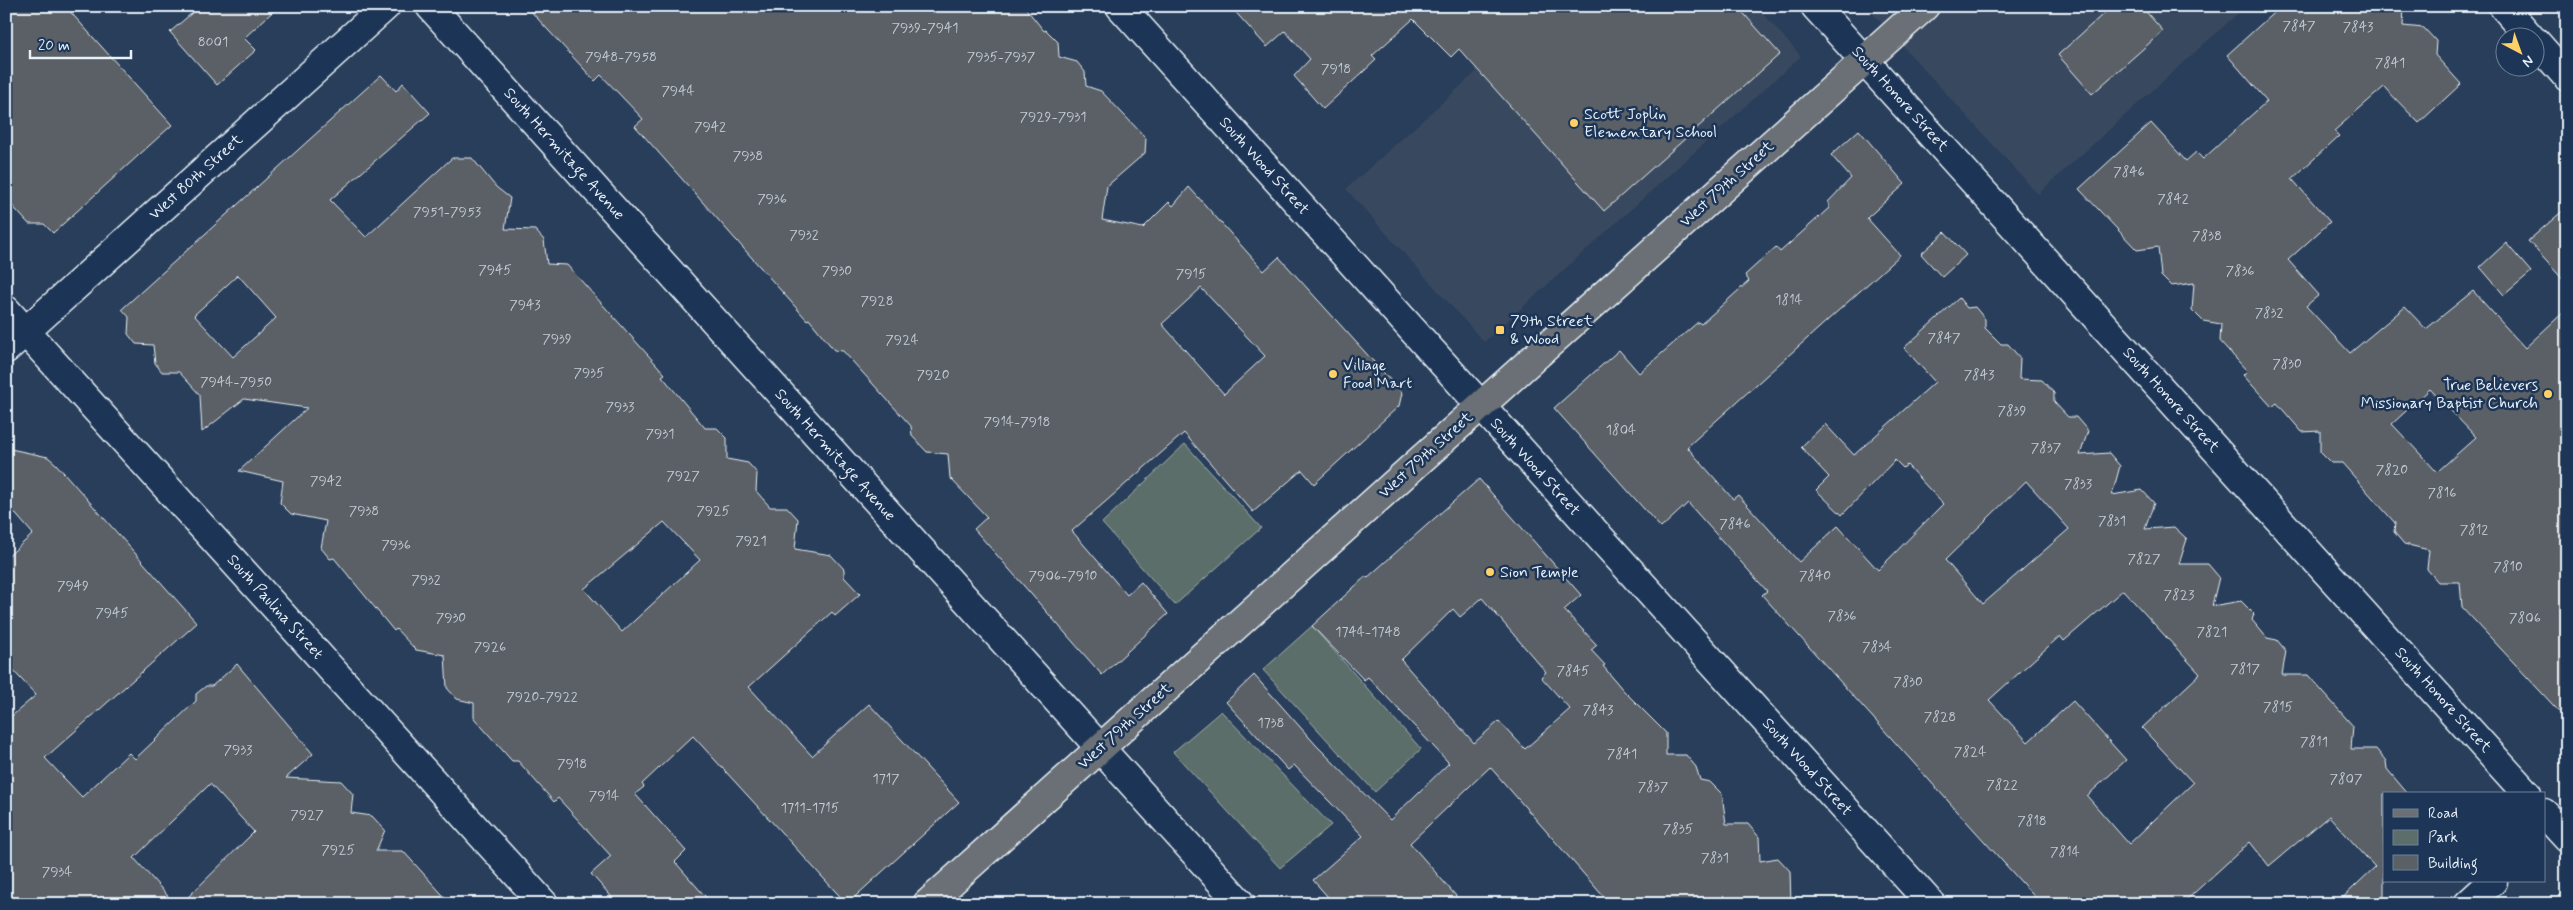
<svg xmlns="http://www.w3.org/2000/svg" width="2573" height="910" font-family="Mynerve,sans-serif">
	<rect width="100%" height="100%" fill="#293e5a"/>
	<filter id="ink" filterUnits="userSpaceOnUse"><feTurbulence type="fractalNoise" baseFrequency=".02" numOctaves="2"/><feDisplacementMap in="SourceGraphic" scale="10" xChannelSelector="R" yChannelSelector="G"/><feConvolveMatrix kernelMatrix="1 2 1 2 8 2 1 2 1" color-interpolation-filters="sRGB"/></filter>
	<g filter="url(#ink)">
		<path fill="#38485e" d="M1484 6H1756L1801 56 1484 342 1346 189 1513 39Z
			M1866 6H2246L2038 194Z"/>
		<path fill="#5b6e69" stroke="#a2b0b0" d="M1185 444 1261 528 1175 605 1102 523Z
			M1312 626 1421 749 1375 792 1263 670Z
			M1221 711 1331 825 1280 868 1173 752Z"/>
		<path fill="#5a6166" stroke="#e8f1f8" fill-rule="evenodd" d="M6 6H65L172 125 53 233 44 224H29L6 199Z
			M200 6H279L244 38 256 50 217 85 170 32Z
			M526 6H1024L1044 31 1046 30 1058 42 1059 57 1077 62 1085 72 1086 86 1101 91 1146 138 1145 153 1107 186 1102 220 1143 228 1169 202 1173 206 1189 187 1264 271 1279 257 1402 393 1399 406 1314 484 1302 470 1253 512 1184 433 1072 531 1127 595 1141 582 1168 614 1102 675 974 529 987 517 950 478 948 454 927 452 912 436 911 426 843 351 834 350 809 319 807 320 635 126 643 119 601 75 595 81ZM1201 288 1265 356 1224 394 1162 324Z
			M1230 6H1737L1780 54 1604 211 1459 49 1451 57 1413 19 1372 56 1376 60 1323 109 1294 76 1310 59 1285 31 1267 47Z
			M2112 6H2141L2163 31 2092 94 2058 55Z
			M2281 6H2404L2403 26 2424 28 2436 41 2435 55 2461 84 2419 123 2384 87 2334 131 2339 136 2292 179 2330 222 2288 260 2319 295 2306 306 2350 353 2405 307 2426 329 2473 291 2525 348 2567 309V720L2462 607 2460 582H2438L2427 569 2429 550 2404 544 2394 532 2395 523 2342 463H2331L2320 452V431L2302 432 2277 403 2272 407 2243 375 2247 371 2220 341 2221 324 2203 321 2192 310 2194 283 2171 286 2161 276 2158 247 2137 250 2079 189 2151 123 2186 161 2196 152 2203 159 2267 101 2227 55ZM2430 389 2476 437 2437 472 2392 424Z
			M381 75 396 91 403 83 430 113 330 200 366 237 452 158H472L496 187 510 198 505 229 535 230 544 240 547 264 567 265 665 374 662 376 705 428H717L727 438V459L748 463 757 473 756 491 770 507H787L798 519 795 549 831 555 844 569V577L860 594 835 616 832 612 749 687 812 756 869 704 959 802 847 904 693 736 642 784 644 787 635 794 686 851 675 862 712 904H618L591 874 611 856 558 798 554 802 518 761H512L474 718V703L457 699 447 688 445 655 416 650 396 629 394 631 334 558 330 559 321 548 326 521 291 514 280 503 283 481 239 471 307 408 244 399 202 432 200 395 179 372H162L155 363 153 345 136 344 128 334 129 317 122 309ZM238 275 276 318 233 357 194 315ZM664 522 700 560 622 632 584 589Z
			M1859 130 1905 184 1867 218 1900 255 1687 447 1733 499 1738 495 1799 562 1838 526 1878 570 1943 504 1907 465 1903 468 1895 460 1842 515 1816 490 1829 477 1801 447 1825 424 1854 455 1935 382 1904 348 1959 298 1967 308 1975 307 1985 319V328L2001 344H2008L2020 358 2019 379 2042 380 2054 393V402L2068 417H2076L2088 431 2080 455 2109 453 2120 466 2112 495 2142 490 2154 503 2145 529 2174 527 2187 539 2179 564H2208L2219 577 2212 606 2241 601 2254 614 2252 620 2267 638 2277 640 2286 651 2282 675H2308L2353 726 2351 749H2376L2386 761 2387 769 2408 794H2384V904H2336L2375 867 2329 816 2269 866 2250 842 2182 904H2041L1762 595 1767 591 1688 503 1661 528 1554 408 1619 350 1639 373 1698 322 1701 324 1749 281 1745 275 1776 247 1780 252 1829 208 1828 202 1851 178 1831 155ZM2026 481 2069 529 1983 604 1945 560ZM2123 590 2200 674 2142 728 2193 783 2129 844 2087 796 2126 760 2073 701 2028 742 1989 700 2060 636 2064 641Z
			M2567 207V284L2528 241Z
			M1945 232 1966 255 1942 277 1921 254Z
			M2506 243 2531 272 2504 295 2480 267Z
			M6 448 48 457 56 464 197 623 45 758 82 797 129 753 135 759 196 701V694L206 686H212L237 664 313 754 286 778 341 781 353 794 351 813 372 816 385 830 376 851H403L451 904H181L254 832 210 784 134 858 175 904H6V721L36 695 6 663V558L33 534 6 503Z
			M1479 479 1581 595 1564 610 1597 645 1591 650 1605 665 1603 666 1623 690 1666 733V755H1686L1696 767 1700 780 1710 782 1722 794 1726 824H1748L1759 837 1760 861 1778 858 1790 871 1791 904H1610L1490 767 1410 843 1463 904H1334L1313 880 1363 836 1294 765 1288 770 1226 702 1254 675 1316 745 1390 820 1449 763 1368 677 1364 680 1312 626 1366 576 1367 578ZM1482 598 1546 672 1541 677 1570 709 1525 749 1499 721 1474 743 1401 660 1453 609 1460 617Z"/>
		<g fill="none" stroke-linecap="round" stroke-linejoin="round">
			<g stroke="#e8f1f8" stroke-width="31">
				<path id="minor" d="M430 6 1241 904
					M1120 6 1931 904
					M1815 6 2527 794
					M2503 6 2531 38
					M2536 42 2567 77
					M6 310 544 904
					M6 349 386 6
					M2544 813 2567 838
					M2468 904 2493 881"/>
			</g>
			<g stroke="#e8f1f8" stroke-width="31">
				<path id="major" d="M927 904 1925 6"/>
			</g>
			<use href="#minor" stroke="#1d3557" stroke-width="28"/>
			<use href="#major" stroke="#6a7074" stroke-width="28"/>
		</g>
	</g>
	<g fill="#ffd166" stroke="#1d3557" stroke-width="2">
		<circle cx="1574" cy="123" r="5"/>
		<rect x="1495" y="325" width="10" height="10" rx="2.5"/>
		<circle cx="1333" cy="374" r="5"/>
		<circle cx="2548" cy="394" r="5"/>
		<circle cx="1490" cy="572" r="5"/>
	</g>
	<g text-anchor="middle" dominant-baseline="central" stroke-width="5" stroke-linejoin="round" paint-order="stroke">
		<g font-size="14" fill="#c4cdd4">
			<text x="2299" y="26">7847</text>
			<text x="2358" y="27">7843</text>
			<text x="925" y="28">7939-7941</text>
			<text x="213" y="42">8001</text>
			<text x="621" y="57">7948-7958</text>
			<text x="1001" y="57">7935-7937</text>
			<text x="2390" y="63">7841</text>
			<text x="1336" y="69">7918</text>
			<text x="678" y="91">7944</text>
			<text x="1053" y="117">7929-7931</text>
			<text x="710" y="127">7942</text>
			<text x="748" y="156">7938</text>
			<text x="2129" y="172">7846</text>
			<text x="772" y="199">7936</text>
			<text x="2173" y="199">7842</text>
			<text x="447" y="212">7951-7953</text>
			<text x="804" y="235">7932</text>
			<text x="2207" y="236">7838</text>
			<text x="495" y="270">7945</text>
			<text x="837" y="271">7930</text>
			<text x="2240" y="271">7836</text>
			<text x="1191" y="274">7915</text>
			<text x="1789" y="300">1814</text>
			<text x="877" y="301">7928</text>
			<text x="525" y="305">7943</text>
			<text x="2269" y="313">7832</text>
			<text x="1944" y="338">7847</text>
			<text x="557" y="339">7939</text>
			<text x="902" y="340">7924</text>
			<text x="2287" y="364">7830</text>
			<text x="589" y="373">7935</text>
			<text x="933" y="375">7920</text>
			<text x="1979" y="375">7843</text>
			<text x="236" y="382">7944-7950</text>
			<text x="620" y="407">7933</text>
			<text x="2012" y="411">7839</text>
			<text x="1017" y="422">7914-7918</text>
			<text x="1621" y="430">1804</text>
			<text x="660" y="434">7931</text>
			<text x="2046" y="448">7837</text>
			<text x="2392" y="470">7820</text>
			<text x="683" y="476">7927</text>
			<text x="326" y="481">7942</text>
			<text x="2078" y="484">7833</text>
			<text x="2442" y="493">7816</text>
			<text x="364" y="511">7938</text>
			<text x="713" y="511">7925</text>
			<text x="2112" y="521">7831</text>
			<text x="1735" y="524">7846</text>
			<text x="2474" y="530">7812</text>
			<text x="751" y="541">7921</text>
			<text x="396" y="545">7936</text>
			<text x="2144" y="559">7827</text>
			<text x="2508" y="567">7810</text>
			<text x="1063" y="576">7906-7910</text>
			<text x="1815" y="576">7840</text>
			<text x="426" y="580">7932</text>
			<text x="73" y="586">7949</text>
			<text x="2179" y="595">7823</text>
			<text x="112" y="613">7945</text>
			<text x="1842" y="616">7836</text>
			<text x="451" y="618">7930</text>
			<text x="2525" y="618">7806</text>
			<text x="1368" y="632">1744-1748</text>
			<text x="2212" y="632">7821</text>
			<text x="490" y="647">7926</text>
			<text x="1877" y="647">7834</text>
			<text x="2245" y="669">7817</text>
			<text x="1573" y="671">7845</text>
			<text x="1908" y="682">7830</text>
			<text x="542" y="697">7920-7922</text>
			<text x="2278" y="707">7815</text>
			<text x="1598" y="710">7843</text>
			<text x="1940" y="717">7828</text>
			<text x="1271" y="723">1738</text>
			<text x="2314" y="742">7811</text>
			<text x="238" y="750">7933</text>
			<text x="1970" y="752">7824</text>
			<text x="1622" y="754">7841</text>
			<text x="572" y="764">7918</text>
			<text x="886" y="779">1717</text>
			<text x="2346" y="779">7807</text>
			<text x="2002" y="785">7822</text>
			<text x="1653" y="787">7837</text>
			<text x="604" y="796">7914</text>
			<text x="810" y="808">1711-1715</text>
			<text x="307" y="815">7927</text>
			<text x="2032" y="821">7818</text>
			<text x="1678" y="829">7835</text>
			<text x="338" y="850">7925</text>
			<text x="2065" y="852">7814</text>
			<text x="1715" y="858">7831</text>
			<text x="57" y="872">7934</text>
		</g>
		<g font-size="16" fill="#e8f1f8" stroke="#1d3557">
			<text transform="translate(1900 99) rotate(48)">South Honore Street</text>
			<text transform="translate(564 154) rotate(48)">South Hermitage Avenue</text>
			<text transform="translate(1264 166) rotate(48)">South Wood Street</text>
			<text transform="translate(196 177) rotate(-42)">West 80th Street</text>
			<text transform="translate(1727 184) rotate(-42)">West 79th Street</text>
			<text transform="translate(2171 400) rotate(48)">South Honore Street</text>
			<text transform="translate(835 455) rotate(48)">South Hermitage Avenue</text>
			<text transform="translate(1426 455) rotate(-42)">West 79th Street</text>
			<text transform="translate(1535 467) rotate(48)">South Wood Street</text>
			<text transform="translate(275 607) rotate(48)">South Paulina Street</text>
			<text transform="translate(2443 700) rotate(48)">South Honore Street</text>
			<text transform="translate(1125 726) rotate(-42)">West 79th Street</text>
			<text transform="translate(1807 767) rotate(48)">South Wood Street</text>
		</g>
		<g font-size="16" fill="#e8f1f8" stroke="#1d3557" text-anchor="start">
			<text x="1584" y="114">Scott Joplin<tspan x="1584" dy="18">Elementary School</tspan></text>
			<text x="1510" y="321">79th Street<tspan x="1510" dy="18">&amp; Wood</tspan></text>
			<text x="1343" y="365">Village<tspan x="1343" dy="18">Food Mart</tspan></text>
			<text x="2538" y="385" text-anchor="end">True Believers<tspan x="2538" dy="18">Missionary Baptist Church</tspan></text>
			<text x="1500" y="572">Sion Temple</text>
		</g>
	</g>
	<rect width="2573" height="910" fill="none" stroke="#1d3557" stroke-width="25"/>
	<rect x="12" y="12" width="2548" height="885" fill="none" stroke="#e8f1f8" stroke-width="2" filter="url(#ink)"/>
	<rect x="2383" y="792" width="162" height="90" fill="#1d3557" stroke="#6e8097"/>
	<rect x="2393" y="809" width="25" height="8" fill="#6a7074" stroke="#6e8097"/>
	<text x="2428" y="818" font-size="15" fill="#e8f1f8">Road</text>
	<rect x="2393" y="830" width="25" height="15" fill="#5b6e69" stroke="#6e8097"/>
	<text x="2428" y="842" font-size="15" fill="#e8f1f8">Park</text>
	<rect x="2393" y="855" width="25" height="15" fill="#5a6166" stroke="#6e8097"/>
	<text x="2428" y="868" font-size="15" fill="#e8f1f8">Building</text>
	<g transform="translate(2520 52) rotate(139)"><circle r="24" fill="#1d3557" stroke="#6e8097"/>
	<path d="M0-4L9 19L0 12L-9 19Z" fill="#ffd166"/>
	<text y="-8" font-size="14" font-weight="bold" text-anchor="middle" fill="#e8f1f8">N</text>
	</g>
	<path d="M30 50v8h101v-8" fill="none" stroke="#e8f1f8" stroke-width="2.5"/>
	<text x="38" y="50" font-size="15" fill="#e8f1f8" stroke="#1d3557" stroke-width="4" paint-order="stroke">20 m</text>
</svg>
